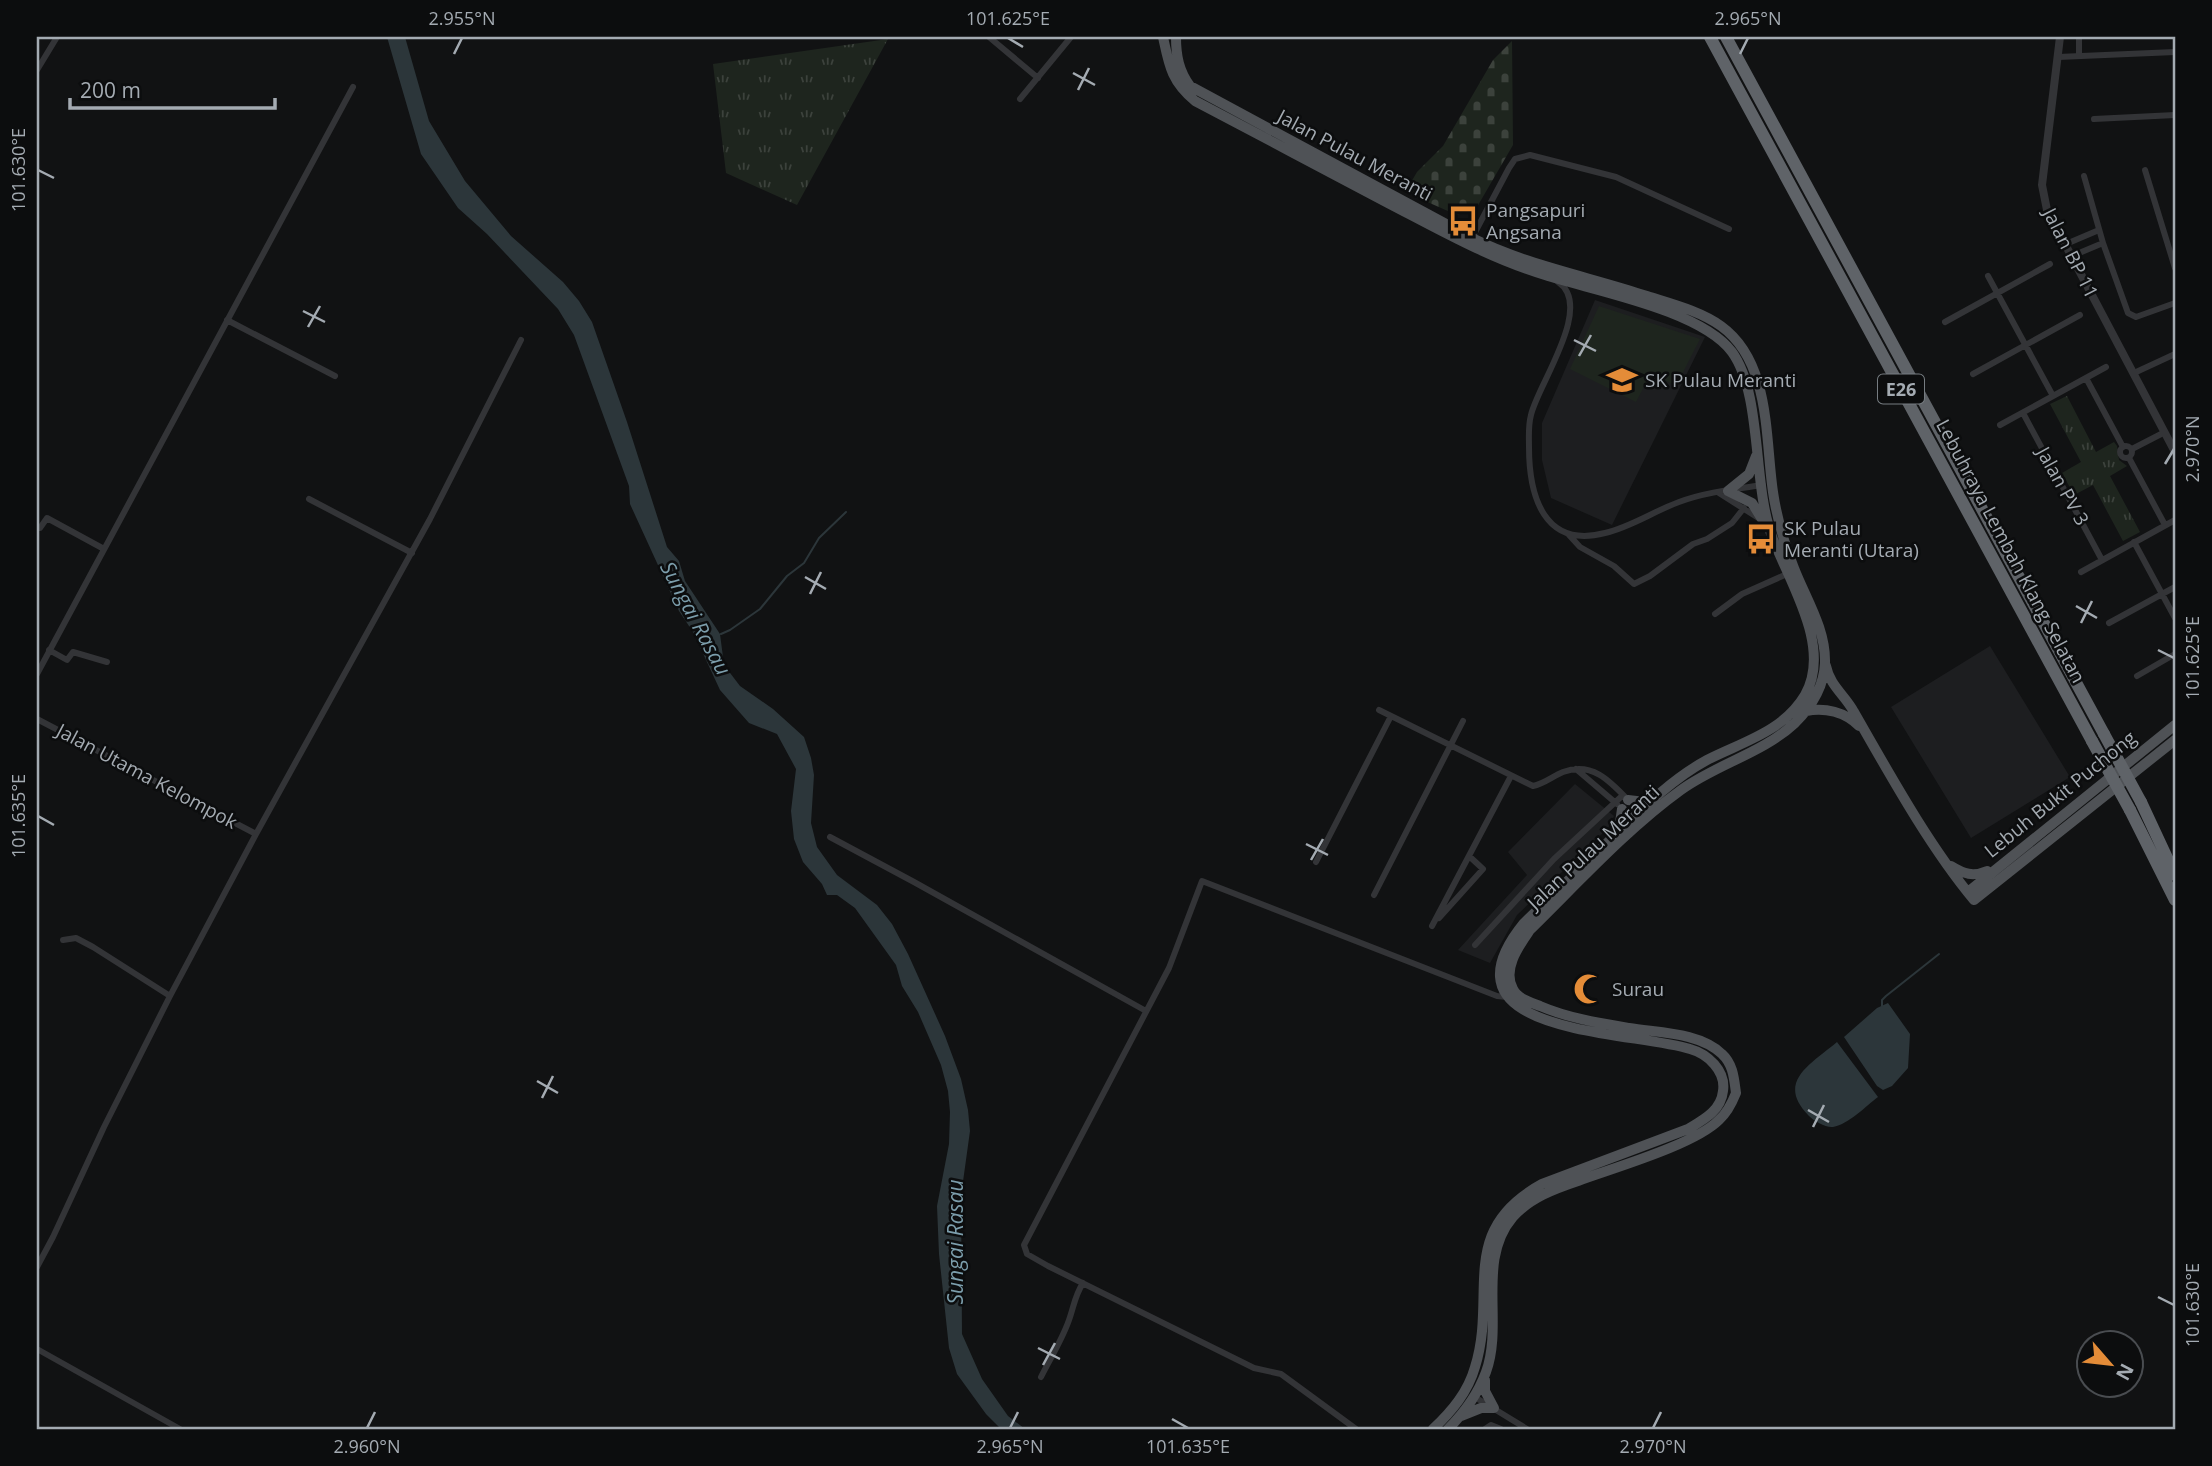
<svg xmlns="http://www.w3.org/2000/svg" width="2212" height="1466" font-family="'Open Sans',sans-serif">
	<defs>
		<pattern id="grass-tufts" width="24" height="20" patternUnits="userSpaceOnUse" patternTransform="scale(1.75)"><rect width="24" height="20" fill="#1e251e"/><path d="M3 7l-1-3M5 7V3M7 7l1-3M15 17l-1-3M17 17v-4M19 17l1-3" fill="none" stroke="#3c423c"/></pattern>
		<pattern id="cemetery-stones" width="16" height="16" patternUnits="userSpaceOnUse" patternTransform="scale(1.75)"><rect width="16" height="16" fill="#1e251e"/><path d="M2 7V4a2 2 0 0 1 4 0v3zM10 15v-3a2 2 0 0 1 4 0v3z" fill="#3c423c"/></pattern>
	</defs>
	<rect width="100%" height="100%" fill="#111213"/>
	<path fill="#1d1e20" d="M1595 300 1705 337 1612 525 1551 498 1542 460V423Z
		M1990 646 2070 777 1971 838 1891 707Z
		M1575 784 1614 816 1608 828 1517 915 1490 963 1458 950 1527 875 1508 852Z"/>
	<path fill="url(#grass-tufts)" d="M888 39 797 205 726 173 713 64Z
		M2067 396 2096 452 2114 442 2117 446 2119 460 2127 466 2110 476 2140 532 2123 541 2093 485 2074 495 2062 473 2081 462 2050 404Z"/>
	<path fill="url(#cemetery-stones)" d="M1512 41 1513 145 1477 207 1457 215 1416 197 1410 190V184L1417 172 1443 146 1493 60Z"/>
	<path fill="#1e251e" d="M1599 306 1700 339 1676 386 1651 373 1636 402 1570 369Z"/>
	<path fill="#2c363a" d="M387 37H405L429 121 465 181 511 236 563 282 579 301 592 322 627 422 667 547 679 561 685 581 720 634 724 665 740 686 773 709 804 737 811 758 814 775 811 823 817 847 837 875 877 905 892 924 908 954 945 1036 961 1079 968 1110 970 1131 961 1196 962 1334 982 1379 1008 1416 1025 1429H1001L986 1414 957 1374 949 1348 939 1254 937 1206 949 1144 950 1112 948 1091 941 1065 918 1012 902 986 896 965 855 908 837 895H827L822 884 803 862 794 839 791 811 796 769 777 734 749 723 720 690 693 632 679 611 630 504 629 486 574 335 558 309 487 234 458 208 421 154Z
		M1888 1003 1910 1034 1908 1068 1892 1086 1883 1090 1877 1086 1844 1037 1877 1008Z
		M1837 1042 1878 1097C1866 1106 1849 1124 1833 1127 1826 1128 1814 1121 1809 1116 1775 1082 1811 1064 1837 1042Z"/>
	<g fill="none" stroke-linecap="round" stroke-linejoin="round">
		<path stroke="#2c363a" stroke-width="2" d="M721 634 730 630 760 609 787 576 804 563 819 538 846 512
			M1882 1006V1000L1886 996 1939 954"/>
		<path stroke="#333437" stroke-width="6" d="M989 37 1038 78
			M2079 56V37
			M2058 57 2175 52
			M37 70 57 37
			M1020 99 1071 37
			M2094 119 2175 115
			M2145 170 2175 268
			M2084 176 2103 243 2128 313 2136 317 2175 303
			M1472 238 1509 168 1515 159 1530 155 1616 177 1729 229
			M2066 244 2099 230
			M2072 256 2103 243
			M1988 276 2053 396
			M1558 282C1595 306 1537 386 1531 415 1528 426 1529 436 1529 447 1529 496 1544 549 1605 533 1631 527 1654 511 1679 502 1705 492 1736 489 1763 485
			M227 320 335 376
			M1945 322 2050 264
			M2134 373 2175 354
			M1973 374 2080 315
			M2086 378 2123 447
			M2023 413 2102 560
			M2000 425 2106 367
			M2120 452a6 6 0 1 1 12 0a6 6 0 1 1-12 0Z
			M2132 449 2165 432
			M2129 458 2165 525
			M1719 493 1760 519
			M309 499 412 553
			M37 528H40L47 518 104 549
			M1569 535 1580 547 1614 566 1634 584 1650 576 1693 544 1707 539 1732 523 1744 508
			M2134 542 2175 618
			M2081 572 2175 520
			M1715 614 1742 594 1787 574
			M2109 623 2175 587
			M49 650 67 660 73 652 107 662
			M37 674 353 87
			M2137 676 2175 654
			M1379 710 1533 786C1544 784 1553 776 1563 772 1593 761 1611 782 1630 802
			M37 719 256 834
			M1576 769 1617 804
			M830 837 914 882 1146 1011
			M1316 862 1391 716
			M1374 895 1463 721
			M1439 918 1483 869 1469 856
			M1432 926 1511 776
			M63 940 76 938 93 947 170 996
			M1475 945 1554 859 1623 795
			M37 1267 53 1237 104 1127 170 996 256 834 430 519 521 340
			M37 1349 180 1429
			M1041 1377C1050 1359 1062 1340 1069 1320 1074 1306 1075 1295 1083 1283
			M1473 1396 1527 1429
			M1356 1429 1281 1374 1254 1368 1048 1266 1027 1254 1024 1245 1169 968 1202 881 1497 996 1507 997
			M1485 1429 1491 1425 1501 1429"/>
		<path stroke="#333437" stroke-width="8" d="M2060 37 2042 185 2047 210 2175 452"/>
		<path stroke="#4f5256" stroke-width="10" d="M1163 37C1169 65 1171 81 1195 101 1259 135 1324 169 1388 203 1440 230 1489 258 1545 275 1595 291 1701 310 1732 352 1763 395 1752 487 1773 539 1791 585 1832 648 1805 695 1783 732 1742 742 1707 760 1670 780 1639 812 1610 840 1581 868 1552 896 1524 923 1432 1036 1629 1030 1690 1049 1708 1054 1726 1071 1723 1091 1721 1111 1703 1120 1688 1129L1542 1184C1456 1231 1498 1294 1475 1367 1468 1392 1452 1411 1433 1429
			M1176 37C1176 56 1179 71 1190 86L1472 238C1526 265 1590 277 1647 296 1672 304 1700 311 1721 326 1771 362 1765 438 1773 492 1777 519 1784 543 1794 568 1806 599 1826 629 1825 663 1824 687 1811 707 1795 723 1763 753 1717 764 1681 790 1627 829 1578 883 1530 930 1519 946 1502 969 1513 989 1518 999 1530 1002 1540 1006 1568 1018 1599 1023 1629 1028 1658 1033 1699 1032 1722 1054 1733 1064 1734 1078 1736 1093 1732 1103 1727 1113 1719 1120 1694 1145 1613 1168 1578 1181 1554 1189 1530 1198 1513 1217 1476 1260 1504 1323 1486 1372 1478 1394 1464 1413 1448 1429
			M1728 491 1752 503 1762 519
			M1728 491 1749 474 1756 456
			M1826 666C1830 686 1845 695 1854 712 1889 773 1929 846 1974 900L2175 740
			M1806 711C1825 707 1845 712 1859 726
			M1628 800 1645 802 1653 800
			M1619 830 1622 809
			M1951 866C1964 874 1973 877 1987 871
			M1968 892 2175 725
			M1461 1416 1481 1408H1494L1485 1391V1380"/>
		<path stroke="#5f6368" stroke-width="12" d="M1710 37 2092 741
			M1726 37 2104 734
			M2141 802 2175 875
			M2130 810 2175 900"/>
		<path stroke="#5f6368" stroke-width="12" d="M2104 734 2141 802
			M2092 741 2130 810"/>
	</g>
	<path fill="none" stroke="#a4abb2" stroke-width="2.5" d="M1008 38 1023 47M454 54 462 38M1740 54 1748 38M1073 73 1095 85M1078 90 1089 68M38 170 54 178M303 311 325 322M308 327 320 306M1574 340 1596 351M1579 356 1591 335M2165 464 2174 449M805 577 826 589M810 594 821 572M2076 606 2097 618M2081 623 2092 601M2158 650 2174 658M38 816 54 825M1306 844 1328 855M1311 860 1323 839M537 1081 558 1093M542 1098 553 1076M1808 1110 1829 1122M1813 1127 1824 1105M2158 1297 2174 1305M1038 1348 1060 1359M1043 1365 1055 1343M1172 1419 1188 1428M367 1428 375 1412M1010 1428 1018 1412M1653 1428 1661 1412"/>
	<defs>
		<g id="bus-bare" transform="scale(2.415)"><path d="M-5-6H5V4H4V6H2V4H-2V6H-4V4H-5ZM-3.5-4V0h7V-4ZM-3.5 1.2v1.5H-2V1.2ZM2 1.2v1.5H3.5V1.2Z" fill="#e48c38" stroke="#0c0d0e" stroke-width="2.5" paint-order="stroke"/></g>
		<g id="school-bare" transform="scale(2.415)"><path d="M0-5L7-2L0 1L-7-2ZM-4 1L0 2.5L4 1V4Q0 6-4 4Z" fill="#e48c38" stroke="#0c0d0e" stroke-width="2.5" paint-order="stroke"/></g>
		<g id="mosque-bare" transform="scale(2.415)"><path d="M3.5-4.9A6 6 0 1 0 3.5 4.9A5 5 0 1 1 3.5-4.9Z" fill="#e48c38" stroke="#0c0d0e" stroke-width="2.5" paint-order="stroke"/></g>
	</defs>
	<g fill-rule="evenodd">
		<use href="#bus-bare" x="1463" y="221"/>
		<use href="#school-bare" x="1622" y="380"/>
		<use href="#bus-bare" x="1761" y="539"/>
		<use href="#mosque-bare" x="1589" y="989"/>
	</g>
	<g text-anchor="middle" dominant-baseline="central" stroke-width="5" stroke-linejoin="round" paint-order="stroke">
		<rect fill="#0c0d0e" stroke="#767c81" stroke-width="2" x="1878" y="374.5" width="46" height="29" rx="5"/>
		<g font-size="18" font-weight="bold" fill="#a4abb2">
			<text x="1901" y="389">E26</text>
		</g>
		<g font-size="19" fill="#a4abb2" stroke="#0c0d0e">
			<text transform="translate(1355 155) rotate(28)">Jalan Pulau Meranti</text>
			<text transform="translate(2071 253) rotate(63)">Jalan BP 11</text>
			<text transform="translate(2063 486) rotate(61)">Jalan PV 3</text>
			<text transform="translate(2011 551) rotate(62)">Lebuhraya Lembah Klang Selatan</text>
			<text transform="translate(147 776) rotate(28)">Jalan Utama Kelompok</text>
			<text transform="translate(2060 794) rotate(-39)">Lebuh Bukit Puchong</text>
			<text transform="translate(1593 847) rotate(-43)">Jalan Pulau Meranti</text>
		</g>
		<g font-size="19" fill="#a4abb2" stroke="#0c0d0e" text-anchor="start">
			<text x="1486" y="210">Pangsapuri<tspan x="1486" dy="22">Angsana</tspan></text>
			<text x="1645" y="380">SK Pulau Meranti</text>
			<text x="1784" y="528">SK Pulau<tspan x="1784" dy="22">Meranti (Utara)</tspan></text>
			<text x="1612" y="989">Surau</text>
		</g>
		<g font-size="21" font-style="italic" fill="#7c9eac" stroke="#0c0d0e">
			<text transform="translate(696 618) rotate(62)">Sungai Rasau</text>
			<text transform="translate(955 1242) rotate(-90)">Sungai Rasau</text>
		</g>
	</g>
	<rect width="2212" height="1466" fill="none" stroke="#0c0d0e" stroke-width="77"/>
	<g transform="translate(2110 1364) rotate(118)"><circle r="33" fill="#0c0d0e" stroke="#494c50" stroke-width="2"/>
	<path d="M0-5L12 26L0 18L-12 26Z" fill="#e48c38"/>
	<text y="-10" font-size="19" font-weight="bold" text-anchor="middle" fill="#a4abb2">N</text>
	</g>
	<path d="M70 98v10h205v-10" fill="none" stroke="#a4abb2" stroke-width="3.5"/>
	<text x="80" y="98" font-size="21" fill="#a4abb2" stroke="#0c0d0e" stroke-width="5" paint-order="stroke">200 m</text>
	<rect x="38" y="38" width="2136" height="1390" fill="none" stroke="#a4abb2" stroke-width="2.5"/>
	<g font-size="18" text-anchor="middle" fill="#a4abb2">
		<text x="462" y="25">2.955°N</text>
		<text x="1008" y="25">101.625°E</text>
		<text x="1748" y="25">2.965°N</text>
		<text transform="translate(19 170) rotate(-90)" y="6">101.630°E</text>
		<text transform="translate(2193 449) rotate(-90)" y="6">2.970°N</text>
		<text transform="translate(2193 658) rotate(-90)" y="6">101.625°E</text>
		<text transform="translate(19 816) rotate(-90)" y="6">101.635°E</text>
		<text transform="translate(2193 1305) rotate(-90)" y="6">101.630°E</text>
		<text x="367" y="1453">2.960°N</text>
		<text x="1010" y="1453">2.965°N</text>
		<text x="1188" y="1453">101.635°E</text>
		<text x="1653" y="1453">2.970°N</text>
	</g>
</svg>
